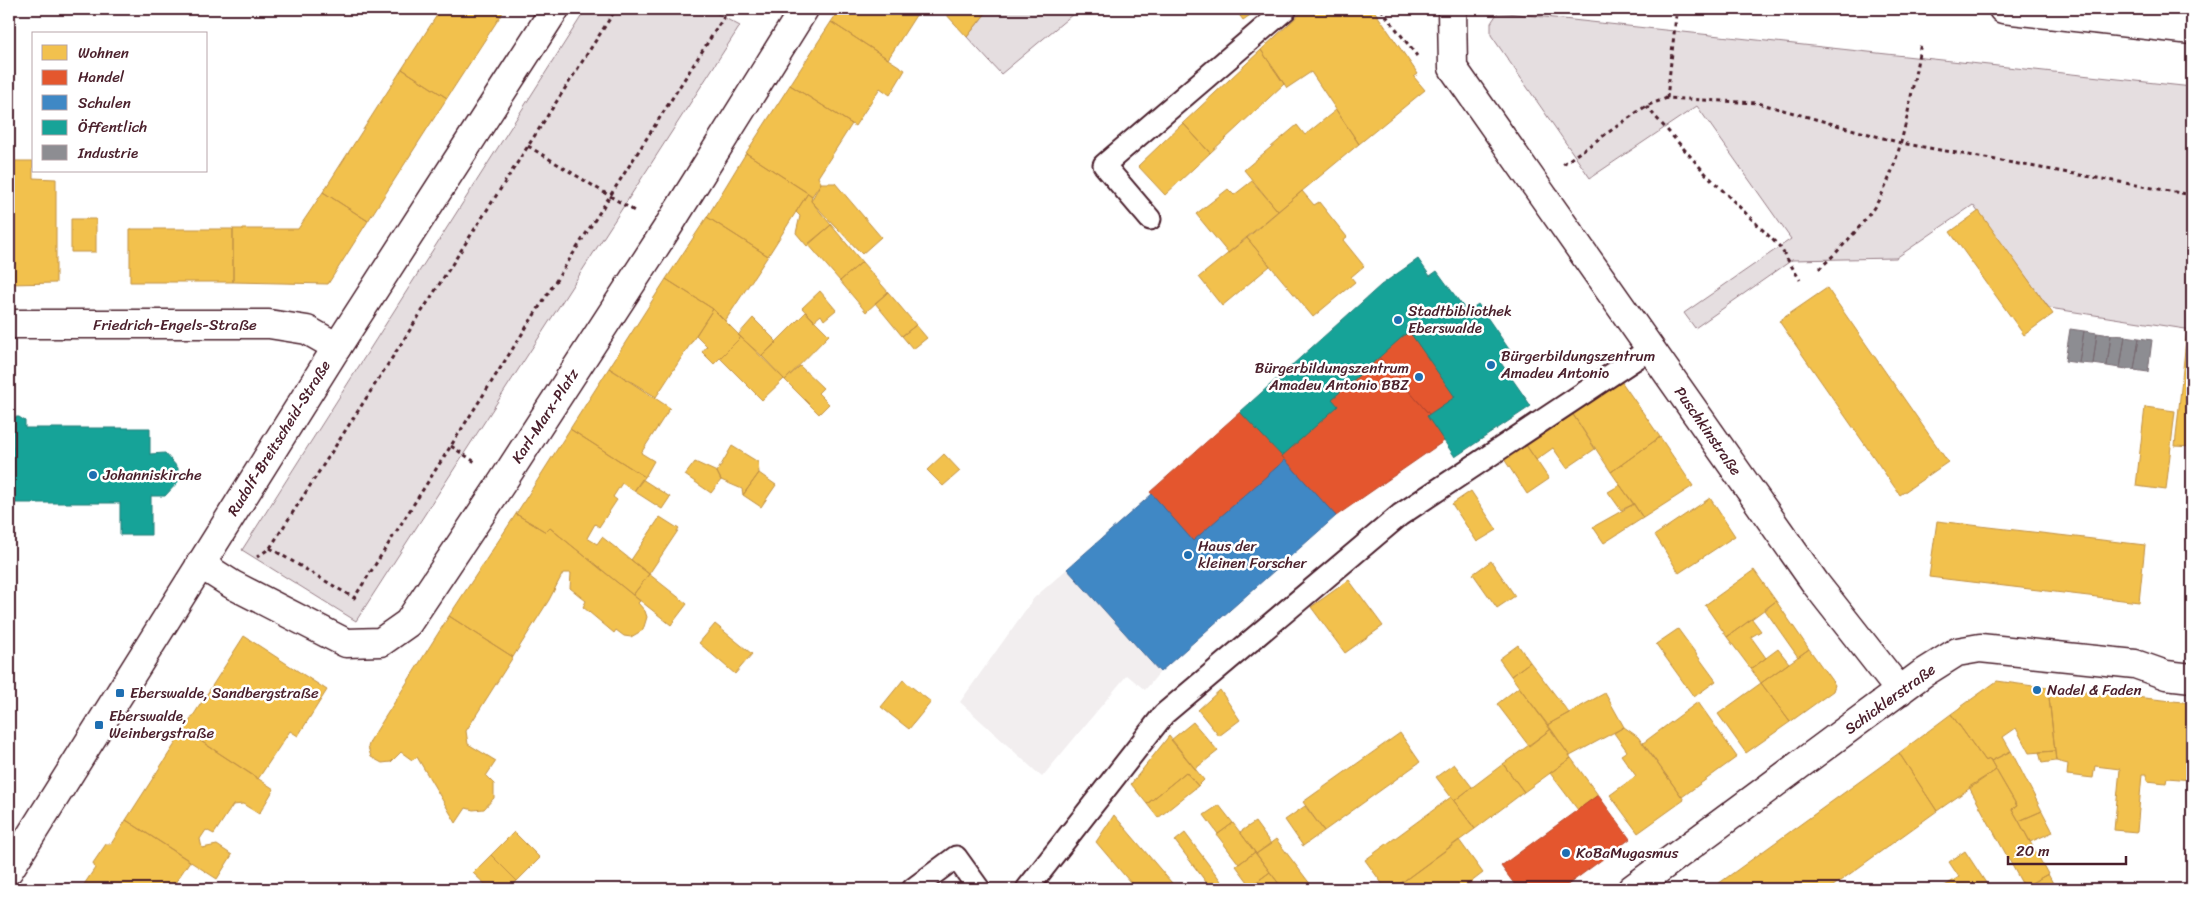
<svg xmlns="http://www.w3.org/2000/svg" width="2201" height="898" font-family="Sriracha,sans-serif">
	<rect width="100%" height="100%" fill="#fff"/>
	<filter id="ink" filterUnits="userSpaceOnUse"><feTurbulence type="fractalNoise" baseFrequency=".02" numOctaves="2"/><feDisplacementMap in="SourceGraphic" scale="10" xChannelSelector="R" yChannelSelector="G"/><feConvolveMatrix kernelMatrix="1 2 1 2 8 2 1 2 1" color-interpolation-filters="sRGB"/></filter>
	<g filter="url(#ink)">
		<path fill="#f2eeef" d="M1067 569 1160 672 1145 690 1127 675 1042 777 960 702 1034 598Z"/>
		<path fill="#e5dee0" stroke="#987e86" d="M586 9H708L740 26 356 621 242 550Z
			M989 9H1079L1001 74 967 37Z
			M1498 12 2192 87V330L2049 308 1973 205 1896 258 1792 260 1695 328 1684 313 1791 239 1697 106 1590 178 1491 35V23Z"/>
		<path fill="#f2c14e" stroke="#c09044" d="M441 9H505L447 98 402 69Z
			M840 9H920L888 59 831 22Z
			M946 9H989L967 37 944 12Z
			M1235 9H1259L1243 20Z
			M1305 9H1373L1418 74 1414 77 1425 90 1359 144 1311 72 1287 88 1261 50Z
			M831 22 905 70 890 95 880 88 855 126 790 85Z
			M1261 50 1284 84 1210 153 1183 123Z
			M402 69 447 98 368 221 323 192Z
			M790 85 852 124 818 177 821 183 812 196 746 153Z
			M1336 110 1359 144 1278 211 1244 170 1297 125 1305 135Z
			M1183 123 1210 153 1165 195 1138 166Z
			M746 153 808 193 768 256 707 217Z
			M9 161H33V178L56 179V283L9 284Z
			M1252 181 1278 211 1228 253 1196 214 1228 189 1234 195Z
			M821 183H835L881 237 862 254 811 201Z
			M1302 191 1314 205 1319 202 1347 237 1343 240 1364 266 1351 277 1355 282 1313 317 1247 238Z
			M323 192 368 221 328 284 233 282V229H298Z
			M808 193 812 196 811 201 831 225 807 246 796 233 800 216 796 212Z
			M1979 211 2053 314 2024 335 1950 232Z
			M707 217 768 256 725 321 713 309 666 279Z
			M71 219H96V252H71Z
			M831 225 862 262 840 281 808 244Z
			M130 229H233V282H130Z
			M1247 238 1270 266 1222 306 1199 277Z
			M862 262 888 292 866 312 840 281Z
			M666 279 713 309 656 397 609 368Z
			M1827 288 1948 462 1900 495 1779 321Z
			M820 291 836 310 824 320 821 315 814 321 802 308Z
			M888 292 916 325 902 336 875 303Z
			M713 309 741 337 714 364 702 352 707 346 696 335Z
			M806 312 829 335 785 380 762 356Z
			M753 318 777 342 762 356 738 335Z
			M916 325 927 338 913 349 902 336Z
			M2187 330H2192V447L2175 446Z
			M741 337 784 379 762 400 720 358Z
			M800 366 823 388 818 393 829 404 819 414 785 380Z
			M609 368 670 408 641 453 654 461 645 477 570 429Z
			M1621 381 1660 437 1611 472 1572 413Z
			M2145 407 2175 411 2166 490 2136 486Z
			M1572 413 1595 449 1567 468 1553 448 1536 460 1526 445Z
			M570 429 645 477 634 491 622 483 613 497 617 500 599 527 595 524 587 538 597 544 602 537 649 574 633 595 550 528 546 532 516 514Z
			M1660 437 1693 486 1643 518 1611 472Z
			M1526 445 1549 479 1527 494 1504 459Z
			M732 446 758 462 759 473 743 495 742 489 721 480 717 472Z
			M944 454 960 471 943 486 927 470Z
			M695 462 717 472 721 480 711 493 685 475Z
			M759 473 776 485 761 507 743 495Z
			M642 479 670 497 662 509 634 491Z
			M1620 485 1634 504 1621 510 1608 492Z
			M1471 491 1497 530 1477 542 1452 504Z
			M1710 498 1735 536 1679 573 1655 535Z
			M1634 504 1643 518 1604 543 1593 527Z
			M516 514 546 532 550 528 640 601 638 603 645 611 647 617 643 630 631 637 624 636 616 630 614 633 583 607 586 601 570 588 571 573H563L549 600 513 657 449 616Z
			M660 517 679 529 649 574 631 560Z
			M1937 521 2145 545 2139 602 1929 577Z
			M1491 561 1515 596 1497 608 1473 574Z
			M1754 570 1776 601 1727 637 1705 605Z
			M649 574 687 604 671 625 633 595Z
			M1349 580 1383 626 1345 653 1311 607Z
			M1776 601 1809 649 1798 657 1765 610Z
			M449 616 513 657 466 731 468 744 496 761 486 776 494 784V798L484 809 473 810 466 808 456 823 417 757 412 760 401 752 391 762 382 763 371 757 368 747 370 741Z
			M1752 619 1761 631 1751 637 1766 658 1751 669 1727 637Z
			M715 624 752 654 735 674 699 643Z
			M1678 629 1716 681 1694 697 1656 644Z
			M244 636 327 690 298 736 290 731 258 779 184 730Z
			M1518 645 1530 662 1511 676 1499 659Z
			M1778 649 1789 663 1761 683 1751 669Z
			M1809 649 1835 685 1833 691 1790 722 1761 683Z
			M1530 662 1569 713 1547 725 1511 676Z
			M903 680 931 702 909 729 881 707Z
			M1997 681 2048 688 2055 751 2029 753 2016 728 2003 737 2011 751 1991 761 1990 759 1985 761 1951 714Z
			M1761 683 1790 722 1746 753 1718 714Z
			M1519 687 1551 729 1529 746 1497 704Z
			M2048 688 2192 703V780L2167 778 2166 783 2147 781V774H2142L2137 832 2114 830 2120 769 2095 766 2093 778 2067 775 2068 764 2056 761Z
			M1220 690 1240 720 1219 736 1198 710Z
			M1605 693 1624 727 1570 756 1547 725Z
			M1698 702 1737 757 1682 797 1643 743Z
			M1951 714 1985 761 1990 759 1996 770 1937 811 1899 753Z
			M1193 722 1218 751 1195 769 1171 740Z
			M1624 727 1638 737 1684 800 1638 833 1610 795 1636 776 1621 755 1627 751 1614 733Z
			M1551 729 1571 758 1524 792 1503 764Z
			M184 730 274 789 259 814 243 804 233 805 214 834 206 830 200 839 202 848 217 845 232 855 217 879 126 820Z
			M1400 733 1420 762 1324 831 1303 802Z
			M1169 736 1204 780 1198 786 1186 772 1147 804 1131 784Z
			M2011 751 2042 811 2019 821 2012 809 2017 806 1991 761Z
			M2055 751 2056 761 2042 763 2039 752Z
			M1899 753 1937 811 1829 889H1711Z
			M1571 758 1598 795 1578 810 1550 773Z
			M1454 764 1472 787 1454 801 1436 777Z
			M1503 764 1524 792 1475 829 1454 801Z
			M1996 770 2017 806 2012 809 2048 874 2024 887 1969 787Z
			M1186 772 1198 786 1158 818 1147 804Z
			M1451 797 1475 829 1393 889H1386L1365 860Z
			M1219 805 1233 823 1218 834 1204 815Z
			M1305 806 1324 831 1303 846 1285 820Z
			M2042 811 2053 832 2030 842 2019 821Z
			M1114 815 1177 889H1136L1096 842Z
			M126 820 190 861 171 889H81L95 868 93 863 106 844H111Z
			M1255 822 1271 844 1256 854 1240 832Z
			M1233 823 1255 852 1239 864 1217 835Z
			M514 832 540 858 517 881 491 855Z
			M1185 833 1227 889H1211L1206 882 1175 841Z
			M1276 839 1314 889H1283L1256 854Z
			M1459 840 1483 873 1462 889H1393Z
			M1965 851 1990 889H1940L1959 877 1949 862Z
			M1255 852 1270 872 1251 886 1236 866Z
			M491 855 517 881 508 889H490L473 873Z
			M1270 872 1283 889H1254L1251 886Z
			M2048 874 2055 887 2026 889 2024 887Z"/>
		<path fill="#e4572e" stroke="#b6462d" d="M1409 331 1455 397 1429 414 1379 357Z
			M1379 357 1429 414 1427 416 1444 441 1336 516 1282 456 1338 406 1332 399Z
			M1240 412 1285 460 1193 541 1150 492Z
			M1598 795 1630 839 1562 889H1518L1501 866Z"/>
		<path fill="#3f88c5" stroke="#426897" d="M1285 460 1336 516 1160 672 1067 569 1152 494 1193 541Z"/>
		<path fill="#17a398" stroke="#267b77" d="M1418 259 1430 276 1437 271 1467 312 1478 304 1513 355 1501 363 1531 406 1455 457 1427 416 1455 397 1409 331 1332 399 1338 406 1282 456 1240 412 1381 285Z
			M13 417H19L25 421V428H150V454L165 453 178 468V482L165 496H151V535H120V503H9V448H13V434L9 429V421Z"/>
		<path fill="#8d8d92" stroke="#796c73" d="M2070 329 2084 331 2079 363 2065 361Z
			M2084 331 2097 333 2093 364 2079 363Z
			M2097 333 2111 335 2107 366 2093 364Z
			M2111 335 2125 336 2120 368 2107 366Z
			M2125 336 2139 338 2134 370 2120 368Z
			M2139 338 2152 340 2148 372 2134 370Z"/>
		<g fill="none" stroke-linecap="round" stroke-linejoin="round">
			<g stroke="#4a1f2b" stroke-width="25">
				<path id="lane" d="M1150 219 1104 165 1286 9
					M913 889 956 857 979 889
					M1027 889 1164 714 1400 515 1650 349"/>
			</g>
			<g stroke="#4a1f2b" stroke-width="31">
				<path id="street" d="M1452 9 1453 68 1816 584 1900 691
					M2003 9 2192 30
					M9 324H269L307 330 337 347
					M200 564 233 585 346 643 381 642 408 623 503 481 666 230 804 9
					M1632 889 1922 674 1957 652 1980 648 2135 664 2166 675 2192 678"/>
			</g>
			<g stroke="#4a1f2b" stroke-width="31">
				<path id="secondary" d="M9 870 337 347 555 9"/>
			</g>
			<path stroke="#4a1f2b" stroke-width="3" stroke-dasharray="4 4" stroke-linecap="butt" d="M1381 9 1417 56
				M1667 98 1676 16
				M1646 106 1706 174 1780 247 1800 280
				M528 146 636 212
				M1563 164 1646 106 1667 98 1758 103 1901 143 2192 195
				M1819 269C1840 250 1871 217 1883 192 1905 146 1911 93 1921 43
				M451 446 475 462
				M270 548 354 598 729 9
				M257 557 270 548 616 9"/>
			<use href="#lane" stroke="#fff" stroke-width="21"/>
			<use href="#street" stroke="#fff" stroke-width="28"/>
			<use href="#secondary" stroke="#fff" stroke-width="28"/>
		</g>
	</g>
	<g fill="#1f6fb2" stroke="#fff" stroke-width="2">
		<circle cx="1398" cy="320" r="5"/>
		<circle cx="1491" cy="365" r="5"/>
		<circle cx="1419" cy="377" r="5"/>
		<circle cx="93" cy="475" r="5"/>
		<circle cx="1188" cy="555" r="5"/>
		<circle cx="2037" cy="690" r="5"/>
		<rect x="115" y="688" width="10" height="10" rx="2.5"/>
		<rect x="94" y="720" width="10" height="10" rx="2.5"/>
		<circle cx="1566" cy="853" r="5"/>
	</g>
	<g text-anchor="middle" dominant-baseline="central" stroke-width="5" stroke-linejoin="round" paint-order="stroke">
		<g font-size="15" fill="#4a1f2b" stroke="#fff" text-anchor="start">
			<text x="1408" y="311">Stadtbibliothek<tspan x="1408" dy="17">Eberswalde</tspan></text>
			<text x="1501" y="356">Bürgerbildungszentrum<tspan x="1501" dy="17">Amadeu Antonio</tspan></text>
			<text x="1409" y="368" text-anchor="end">Bürgerbildungszentrum<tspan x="1409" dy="17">Amadeu Antonio BBZ</tspan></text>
			<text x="103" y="475">Johanniskirche</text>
			<text x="1198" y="546">Haus der<tspan x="1198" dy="17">kleinen Forscher</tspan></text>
			<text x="2047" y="690">Nadel &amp; Faden</text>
			<text x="130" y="693">Eberswalde, Sandbergstraße</text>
			<text x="109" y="716">Eberswalde,<tspan x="109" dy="17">Weinbergstraße</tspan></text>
			<text x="1576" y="853">KoBaMugasmus</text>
		</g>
		<g font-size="15" fill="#4a1f2b" stroke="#fff">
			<text x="175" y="325">Friedrich-Engels-Straße</text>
			<text transform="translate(545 416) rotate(-57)">Karl-Marx-Platz</text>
			<text transform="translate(1708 431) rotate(55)">Puschkinstraße</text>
			<text transform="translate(279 438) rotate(-58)">Rudolf-Breitscheid-Straße</text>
			<text transform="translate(1890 699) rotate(-36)">Schicklerstraße</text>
		</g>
	</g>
	<rect width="2201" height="898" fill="none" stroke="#fff" stroke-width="30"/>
	<rect x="15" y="15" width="2171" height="868" fill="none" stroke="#4a1f2b" stroke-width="2" filter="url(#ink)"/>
	<rect x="32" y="32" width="175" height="140" fill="#ffffff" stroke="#b7a5aa"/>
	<rect x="42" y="45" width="25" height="15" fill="#f2c14e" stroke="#b7a5aa"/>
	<text x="78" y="58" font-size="15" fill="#4a1f2b">Wohnen</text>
	<rect x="42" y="70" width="25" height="15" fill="#e4572e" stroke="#b7a5aa"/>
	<text x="78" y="82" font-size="15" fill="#4a1f2b">Handel</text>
	<rect x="42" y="95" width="25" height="15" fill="#3f88c5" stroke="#b7a5aa"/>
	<text x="78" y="108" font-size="15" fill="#4a1f2b">Schulen</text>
	<rect x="42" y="120" width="25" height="15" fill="#17a398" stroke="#b7a5aa"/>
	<text x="78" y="132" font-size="15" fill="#4a1f2b">Öffentlich</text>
	<rect x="42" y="145" width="25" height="15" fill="#8d8d92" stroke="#b7a5aa"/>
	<text x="78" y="158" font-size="15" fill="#4a1f2b">Industrie</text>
	<path d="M2008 856v8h118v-8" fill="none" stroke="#4a1f2b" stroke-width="2.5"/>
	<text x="2016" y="856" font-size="15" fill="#4a1f2b" stroke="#ffffff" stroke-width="4" paint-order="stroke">20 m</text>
</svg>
